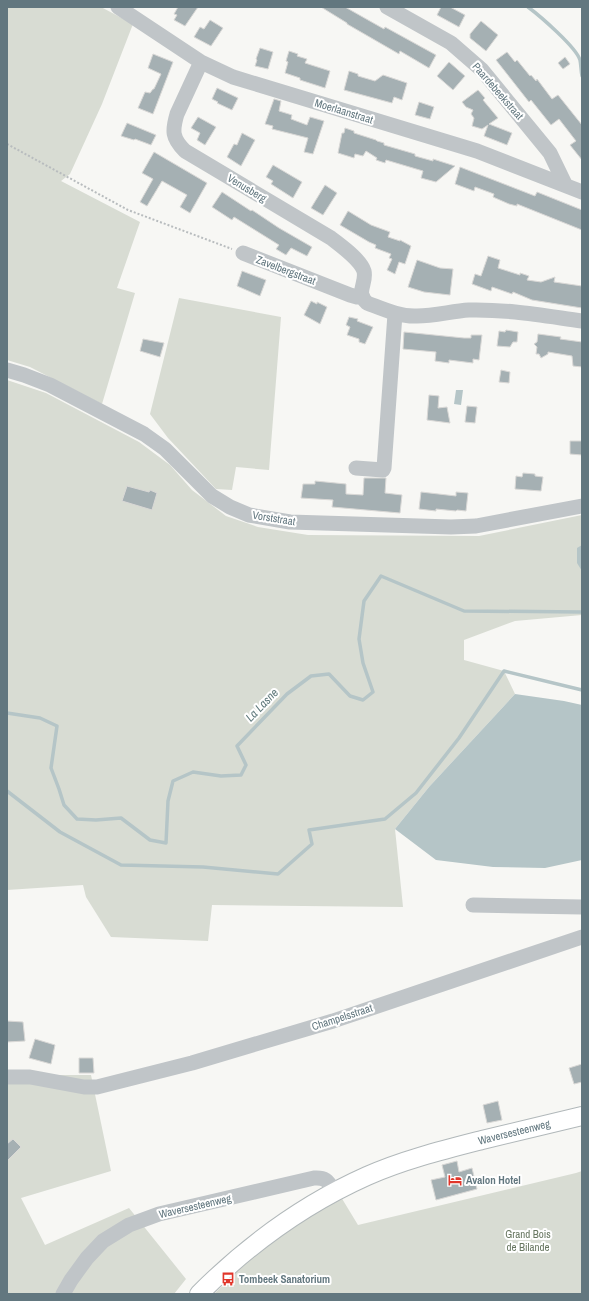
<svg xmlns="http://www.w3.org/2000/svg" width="589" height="1301" font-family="'Archivo Narrow',sans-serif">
	<rect width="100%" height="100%" fill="#f7f7f4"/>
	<path fill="#d8dcd3" d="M7 7H101L133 24 102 104 70 174 61 181 140 222 117 288 135 293 102 404 30 367 7 360Z
		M179 298 281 317 269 470 236 467 232 490 216 489 168 438 150 414Z
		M7 380 46 393 139 442 170 465 192 490 226 516 258 527 308 535 479 536 582 515V615L515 621 464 640V660L504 671 515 694 429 787 395 829 403 907 212 905 208 941 111 937 86 897 83 885 7 890Z
		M7 1075H91L111 1171 21 1198 45 1245 129 1208 186 1279 174 1294H7Z
		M582 1171V1294H214L267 1242 341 1197 358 1225 576 1173Z"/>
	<path fill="#b5c5c7" d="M456 390H463L461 405 454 404Z
		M582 545V571L577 563V548Z
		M515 694 564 701 582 705V860L545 868 493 867 436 860 395 829 429 787Z"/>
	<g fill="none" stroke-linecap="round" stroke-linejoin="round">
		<path stroke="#b5c5c7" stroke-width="3.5" d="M528 7C540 16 576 47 580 60 581 65 581 71 582 76
			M7 713 40 718 57 726 51 768 59 789 64 805 77 819 96 820 121 818 150 840 166 843 168 801 173 781 193 772 221 776 241 775 246 765 237 746 287 694 311 676 329 674 350 696 363 700 373 692 363 663 359 639 364 601 381 576 464 611 582 612
			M7 791 60 832 121 865 203 867 278 874 312 844 309 830 385 819 416 793 459 738 504 671 582 690"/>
	</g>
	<path fill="#a5b0b3" stroke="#d9d8d6" d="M178 7H198L185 26 174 20 177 15 174 14Z
		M321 7H345L384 29 385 27 436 55 429 68 400 51 399 54 347 24V23Z
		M441 7H450L465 15 459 27 437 15Z
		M210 20 223 28 211 46 194 37 200 27 204 29Z
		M481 21 498 35 486 51 470 38V34Z
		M260 48 273 52 268 69 255 66 257 60 256 59Z
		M289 51 298 54 297 56 307 59 305 63 330 71 325 88 300 80V78L285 73 288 62 286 61Z
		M507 52 515 62 517 60 530 76 531 75 536 81 537 79 552 99 558 95 582 125V160L570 145 576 141 559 119 551 125 531 100 529 102 496 60Z
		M153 54 173 62 153 114 138 108 145 92 150 93 153 89H154L161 74 148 68Z
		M565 57 570 64 563 69 558 63Z
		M449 62 465 76 453 90 437 76Z
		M349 71 358 74V76L375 81 383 75 407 83 402 100 394 97 392 103 344 90Z
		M217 88 238 98 232 110 217 103 218 102 212 99Z
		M478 90 485 98 483 100 498 118 489 124 512 133 507 145 484 136 488 125 482 129 472 126 474 118 471 114 473 110 466 107 462 102Z
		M274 99 281 101 279 111 292 115 291 119 307 125 310 117 324 121 313 154 304 152 308 138 272 129 273 126 265 124Z
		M419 102 434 107 430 119 415 115Z
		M198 117 216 127 205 145 197 140 200 133 191 128Z
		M127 123 156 135 151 145 135 139 134 140 121 136Z
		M345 128 354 131V133L376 140 377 141 384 143V145L415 154V156L433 161V159L455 166 436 182 421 178 423 171 386 160 385 163 376 160 377 158 366 151 363 156 355 154 354 158 338 153 342 133H344Z
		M242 133 255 140 241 166 227 157 234 144 237 145Z
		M154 152 207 183 190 213 180 207 187 195 162 181 147 206 140 202 153 179 142 173Z
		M273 165 302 182 293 198 271 184 273 181 266 177Z
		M460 167 535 196 537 192 582 210V230L517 204V206L509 204 493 197 494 194 475 187 474 191 455 184Z
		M325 185 337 193 323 215 311 208Z
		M222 192 251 211 252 210 279 228 312 247 307 256 291 248 286 255 276 249 279 245 234 217 232 220 212 207Z
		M348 211 371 225 390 232 388 237 400 241V240L411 246 405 264 399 262 395 274 387 270 392 259 389 258 391 254 375 248 376 245 369 242 340 225Z
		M488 256 500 260 498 268 520 275V273L529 276 527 280 541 282 555 277 554 282 582 286V308L532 300 513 292 512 294 492 287 491 291 472 284 475 274 481 276Z
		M417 260 440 268 453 269 450 295 424 292 408 287Z
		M242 271 266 280 260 296 237 286Z
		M311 301 317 304V302L327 307 320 324 304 315Z
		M349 317 358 319 357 321 373 327 365 344 359 342V339L347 335 350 327 346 325Z
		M506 330 518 332 517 342H513L510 347 497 346 499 331 505 332Z
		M404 332 464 338H471V335H482L479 360 473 359V363L449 360V363L435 361 436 352 403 349Z
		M538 334 561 337 560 339 582 342V367L573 366 572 356 548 352V354L541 358 539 354H536L537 347 534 344 537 342Z
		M143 339 164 343 160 357 140 351Z
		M501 370 510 372 509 383 499 382Z
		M429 395 439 396 438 408 447 407 450 423 427 420Z
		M467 406 477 407 475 423 465 422Z
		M570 441H582V455L570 454Z
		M523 473 535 474V476L543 477 541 491 515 489 516 476 522 477Z
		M364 478H386L385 493 402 495 400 513 332 507 333 500 301 498 303 484H315V481L346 484V494L363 495Z
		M127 486 149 492 150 490 157 493 152 510 122 501Z
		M421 492 456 496V492L468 493 466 511 457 510 456 511 436 509V511L419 509Z
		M7 1021 23 1022 25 1041 7 1042Z
		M35 1039 55 1045 51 1064 29 1058Z
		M79 1058H93L94 1073H79Z
		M582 1064V1082L574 1084 569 1068Z
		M498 1101 502 1120 487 1123 483 1105Z
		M13 1139 21 1147 7 1161V1144Z
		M457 1161 459 1172 472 1168 477 1189 436 1200 431 1180 445 1177 442 1165Z"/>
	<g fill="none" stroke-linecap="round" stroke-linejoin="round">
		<g stroke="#b1b8ba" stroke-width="20">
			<path id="major" d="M199 1294C249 1244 302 1205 367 1176 403 1160 443 1150 482 1140 515 1132 549 1124 582 1116"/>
		</g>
		<path stroke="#b8bcbe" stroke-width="2" stroke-dasharray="2 2" stroke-linecap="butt" d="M7 144 128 210 232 249"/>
		<path stroke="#c0c5c8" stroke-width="15" d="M118 7 201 62 233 77 477 151 582 192
			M387 7 451 43 482 70 550 153 565 184
			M201 62 177 114C172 131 172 138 185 151L331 238C341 246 360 259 364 271 367 284 355 292 367 303 383 309 400 317 417 316 435 316 452 311 469 310 507 309 545 316 582 321
			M243 253 350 295 357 297H363
			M7 370 24 375 50 385 144 434 165 449 212 496 230 507 249 515 290 522 451 527 476 526 582 506
			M356 468 383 470 384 468 395 314
			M473 905 582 907
			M7 1077H30L84 1087H97L192 1063 333 1021 582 937
			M63 1294 71 1280 87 1258 103 1241 129 1225 159 1214 314 1178C327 1177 328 1182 335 1192"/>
		<use href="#major" stroke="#fff" stroke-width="18"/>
	</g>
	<defs>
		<g id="hotel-bare" transform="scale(1.08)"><path d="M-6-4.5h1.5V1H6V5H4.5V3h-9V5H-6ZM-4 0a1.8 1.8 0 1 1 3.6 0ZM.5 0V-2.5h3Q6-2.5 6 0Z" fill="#e1362a" stroke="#fff" stroke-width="2.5" paint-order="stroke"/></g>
		<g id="bus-bare" transform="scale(1.08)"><path d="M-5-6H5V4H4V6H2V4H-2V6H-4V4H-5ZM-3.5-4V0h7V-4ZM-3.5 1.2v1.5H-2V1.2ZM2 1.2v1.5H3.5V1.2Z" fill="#e1362a" stroke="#fff" stroke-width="2.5" paint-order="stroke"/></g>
	</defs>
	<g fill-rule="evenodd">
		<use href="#hotel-bare" x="455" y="1180"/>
		<use href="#bus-bare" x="228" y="1279"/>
	</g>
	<g text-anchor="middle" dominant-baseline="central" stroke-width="4" stroke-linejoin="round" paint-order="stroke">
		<g font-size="11" fill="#62777f" stroke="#fff">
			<text transform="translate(498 91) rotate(49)">Paardebeekstraat</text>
			<text transform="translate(344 111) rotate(17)">Moerlaanstraat</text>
			<text transform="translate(247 188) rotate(31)">Venusberg</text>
			<text transform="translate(286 270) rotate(21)">Zavelbergstraat</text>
			<text transform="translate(274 518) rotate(9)">Vorststraat</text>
			<text transform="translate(342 1017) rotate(-18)">Champelsstraat</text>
			<text transform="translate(514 1132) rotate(-14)">Waversesteenweg</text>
			<text transform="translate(195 1206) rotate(-13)">Waversesteenweg</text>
		</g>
		<g font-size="11" font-weight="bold" fill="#62777f" stroke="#fff" text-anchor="start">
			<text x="466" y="1180">Avalon Hotel</text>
			<text x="239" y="1279">Tombeek Sanatorium</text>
		</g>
		<g font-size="11" fill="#687761" stroke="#fff">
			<text x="528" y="1234">Grand Bois<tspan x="528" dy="13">de Bilande</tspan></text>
		</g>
		<g font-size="12" font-style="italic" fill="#5d777a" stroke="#fff">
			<text transform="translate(262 705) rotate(-46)">La Lasne</text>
		</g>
	</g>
	<rect width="589" height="1301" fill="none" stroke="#62777f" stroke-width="16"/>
</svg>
